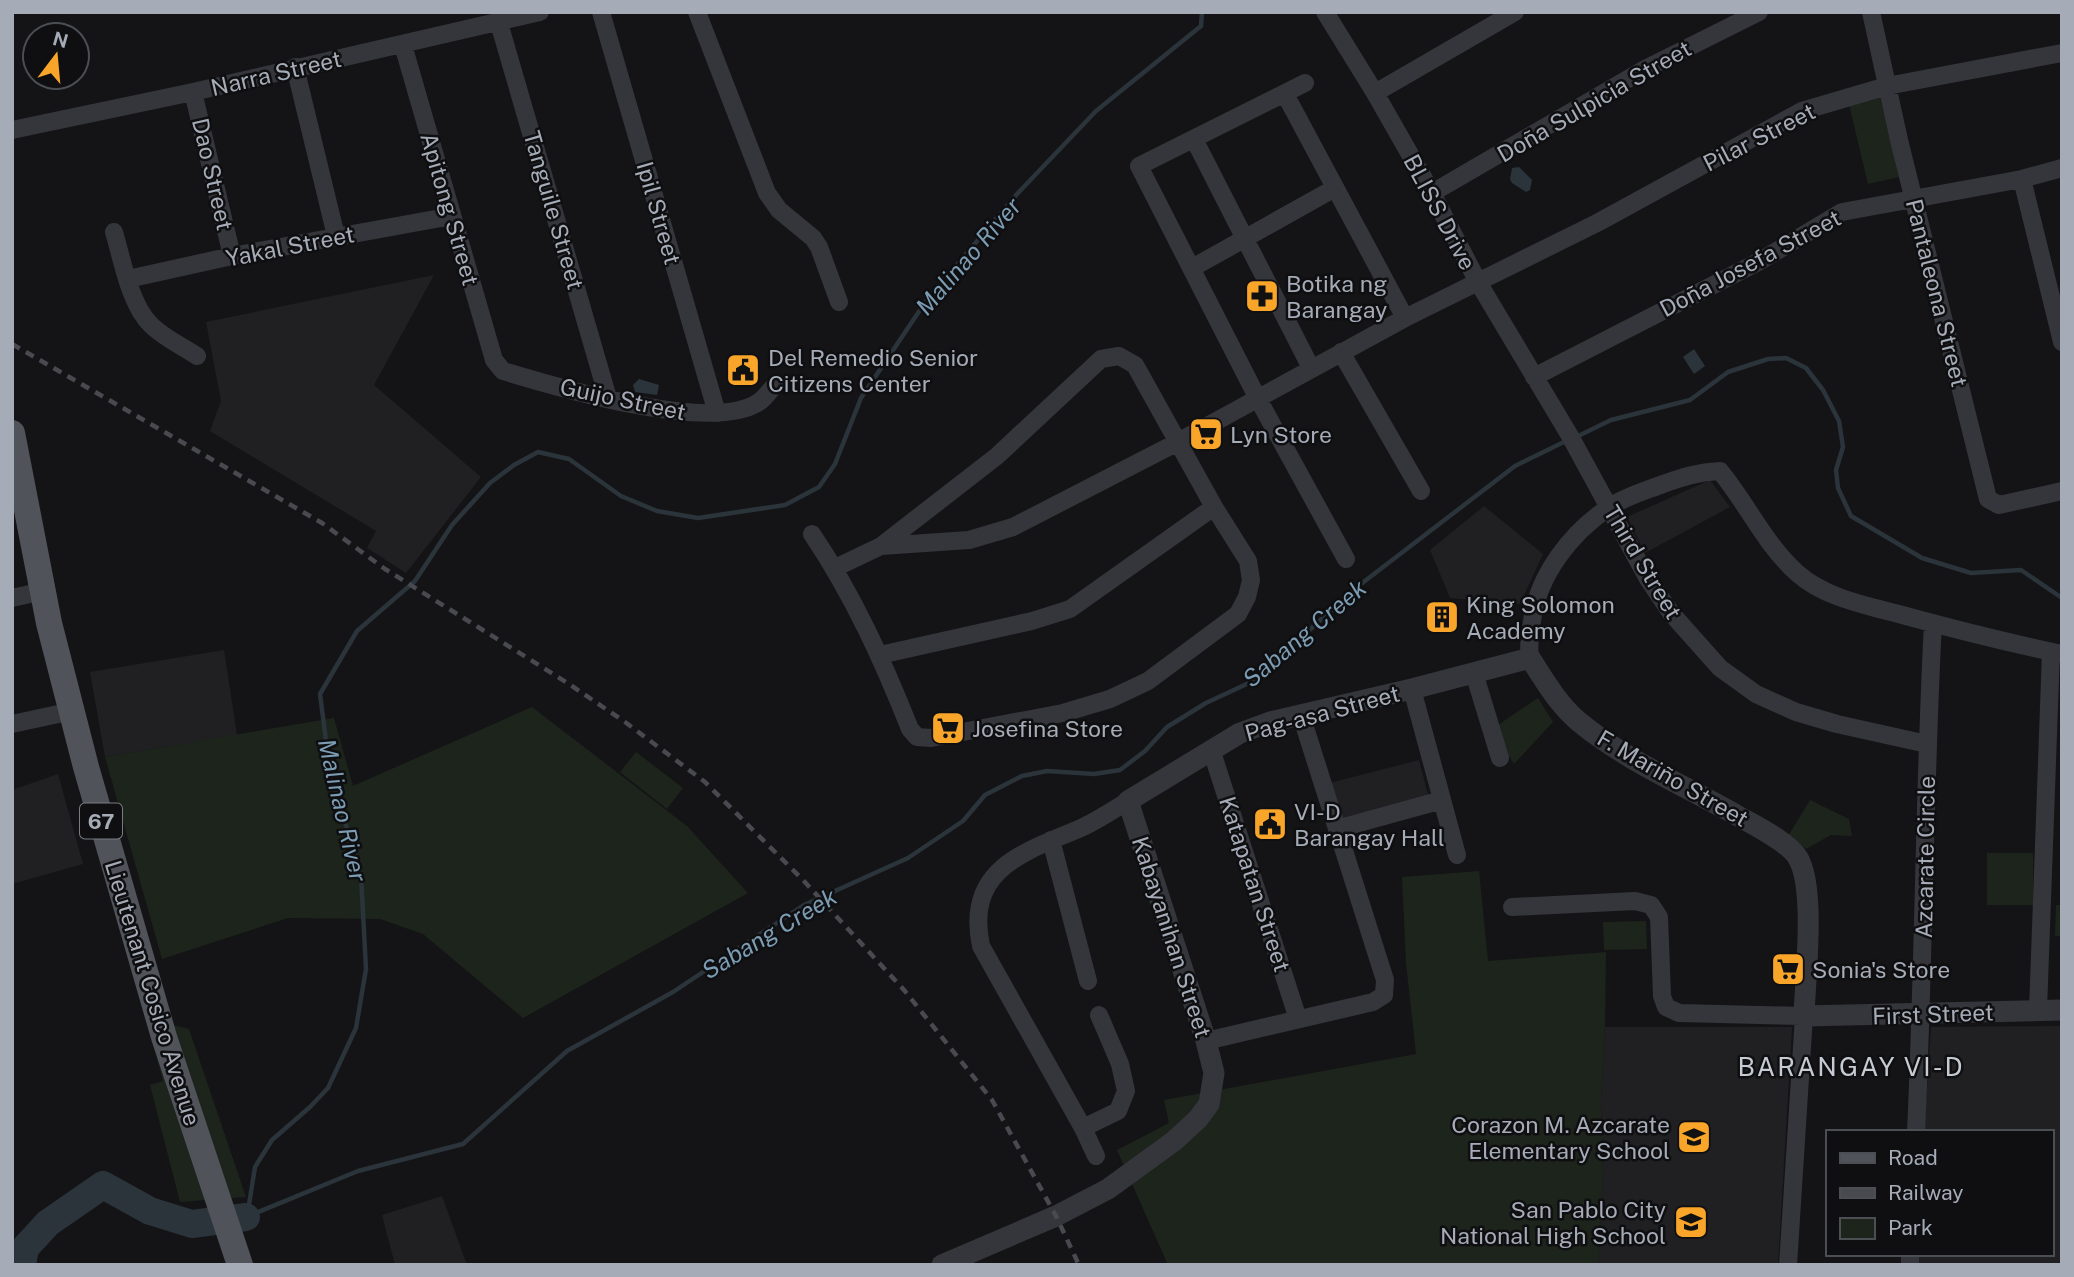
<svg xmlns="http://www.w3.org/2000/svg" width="2074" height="1277" font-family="'Public Sans',sans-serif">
	<rect width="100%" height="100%" fill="#141416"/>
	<path fill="#202023" d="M434 275 374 385 481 477 406 573 367 548 376 531 210 431 221 401 206 322Z
		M1710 480 1730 507 1645 553 1627 517Z
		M1484 506 1543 554 1520 604 1450 598 1430 550Z
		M224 650 237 735 105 757 90 672Z
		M1419 760 1429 798 1336 822 1326 784Z
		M58 774 83 864 12 884V790Z
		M2062 1026V1265H1915L1916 1254H2051V1132H1924L1931 1027Z
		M1605 1027H1792L1778 1265H1598L1603 1172 1601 1101Z
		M442 1196 467 1265H395L382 1215Z"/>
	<path fill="#1c241c" d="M1879 93 1899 177 1868 184 1848 100Z
		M1538 698 1553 722 1514 764 1492 729Z
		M532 707 687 826 748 893 523 1018 423 934 380 919 288 918 162 959 105 757 334 718 353 786Z
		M636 752 683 788 667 809 620 772Z
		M1810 800 1849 819 1852 836 1831 835 1806 849 1788 836Z
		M1987 853H2033V905H1987Z
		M1479 871 1488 961 1606 952 1605 1027 1601 1101 1603 1172 1598 1265H1168L1117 1150 1169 1123 1164 1100 1416 1054 1406 963 1402 877Z
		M2056 905H2062V936H2055Z
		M1646 921 1647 949 1604 950 1603 922Z
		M146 1018 189 1029 246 1197 180 1202 150 1085 163 1081Z"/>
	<path fill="#2a343a" d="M1519 167 1532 180 1530 190 1526 192 1512 183 1510 179 1512 168Z
		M1694 349 1705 366 1694 374 1683 357Z
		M639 379 659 385 657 395 635 392 633 385Z"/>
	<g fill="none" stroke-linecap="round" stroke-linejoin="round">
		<path stroke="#2a343a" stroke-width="4.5" d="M1574 438 1611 420 1690 400 1728 372 1768 359 1786 358 1806 368 1823 390 1839 421 1843 447 1836 470 1838 488 1851 516 1922 558 1971 573 2021 570 2062 598
			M246 1217 358 1171 463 1144 567 1051 673 992 804 905 908 858 963 821 985 795 1022 776 1047 771 1094 774 1120 770 1145 751 1167 727 1206 703 1253 681 1357 587 1515 466 1566 441
			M247 1217 255 1167 272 1140 310 1107 328 1088 356 1028 366 969 361 875 330 772 320 694 357 631 415 581 452 525 490 483 514 465 538 452 569 459 621 496 657 511 698 518 785 505 819 487 835 464 861 398 926 301 1018 193 1096 111 1201 26 1202 12"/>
		<path stroke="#2a343a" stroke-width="28" d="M22 1265 25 1248 48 1223 103 1185 150 1211 192 1224 246 1217"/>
		<path stroke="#35363b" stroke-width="18" d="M601 12 717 413
			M697 12 767 193 779 210 813 238 819 247 839 302
			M1325 12 1375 93 1432 193 1478 282 1570 436 1648 579 1671 613 1720 668 1756 694 1796 712 1837 724 1927 744
			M1871 12 1899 140 1988 499 1999 505 2062 491
			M499 23 608 398
			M403 45 494 360 503 371C556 387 712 434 759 402 765 398 771 389 777 383
			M295 67 336 236
			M1305 83 1139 166 1257 397 1346 559
			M193 92 232 256
			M1375 93 1515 12
			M1285 94 1405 318
			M12 130 193 92 540 12
			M1194 139 1311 368
			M2022 179 2062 342
			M1432 193 1645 69 1759 12
			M114 232C122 259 130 305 151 325 164 338 182 346 197 356
			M1192 268 1335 188
			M128 279 232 256 452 216
			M1341 352 1421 491
			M1534 377 1760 261 1842 212 2022 179 2062 168
			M812 534C853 595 883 661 910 729L917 737 931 738 1063 713 1110 699 1148 681 1238 614 1247 597 1251 580 1248 561 1214 507 1135 365 1119 356 1101 359 997 456 881 546
			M835 568 881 546 969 540 1013 527 1178 442 1405 318 1597 223 1802 111 1887 86 2062 53
			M12 598 43 591
			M880 655 1032 621 1070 609 1214 507
			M1530 658C1528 645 1530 634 1532 621 1538 575 1571 533 1608 508 1624 497 1645 491 1663 484 1683 477 1698 472 1720 471 1748 505 1764 543 1797 573 1826 599 1870 606 1906 616 1957 630 2010 643 2062 654
			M1474 673 1500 758
			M1412 689 1457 855
			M12 724 72 711
			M1211 749 1298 1019
			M1337 829 1442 800
			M1051 840 1088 981
			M1512 907 1635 901 1651 905 1659 917 1662 996 1666 1007 1679 1013 1804 1016 1788 1265
			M2038 1010 2051 652
			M1206 1041 1373 1002 1384 995 1385 980 1301 715
			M1083 1128 1118 1111 1126 1091 1120 1064 1099 1015
			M1916 1132C1924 962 1924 793 1933 623
			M1096 1156 1083 1128 981 946C965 869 1022 853 1081 828 1097 821 1113 810 1128 801
			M1910 1265V1254"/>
		<path stroke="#35363b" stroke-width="21" d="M942 1265 1056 1216 1108 1189 1174 1141 1198 1119 1209 1104 1214 1073 1206 1041 1128 801 1240 733 1270 722 1412 689 1530 658C1544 680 1558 704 1578 721 1626 761 1684 785 1738 816 1754 825 1789 842 1798 858 1816 888 1805 980 1804 1016L2062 1010"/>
		<path stroke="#51535a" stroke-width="26" d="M12 433 49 623 86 767 164 1037 240 1265"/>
		<path stroke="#484a50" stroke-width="4.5" stroke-dasharray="9 7" stroke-linecap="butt" d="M12 344 322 523 385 569 566 682 625 722 705 782 803 880 904 990 992 1100 1056 1216 1079 1265"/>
	</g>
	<defs>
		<g id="pharmacy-square" transform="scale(1.75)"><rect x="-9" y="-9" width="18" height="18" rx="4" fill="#f8a52a" stroke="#0f0f11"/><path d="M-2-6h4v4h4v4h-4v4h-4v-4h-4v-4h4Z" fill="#111"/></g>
		<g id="civic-square" transform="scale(1.75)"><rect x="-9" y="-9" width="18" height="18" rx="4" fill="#f8a52a" stroke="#0f0f11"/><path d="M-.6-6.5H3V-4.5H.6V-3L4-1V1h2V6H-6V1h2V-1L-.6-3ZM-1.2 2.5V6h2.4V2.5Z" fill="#111"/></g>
		<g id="supermarket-square" transform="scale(1.75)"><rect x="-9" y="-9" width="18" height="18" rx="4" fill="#f8a52a" stroke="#0f0f11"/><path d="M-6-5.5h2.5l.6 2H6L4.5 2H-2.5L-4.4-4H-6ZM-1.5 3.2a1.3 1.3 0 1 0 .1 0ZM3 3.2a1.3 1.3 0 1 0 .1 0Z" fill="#111"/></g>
		<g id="building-square" transform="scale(1.75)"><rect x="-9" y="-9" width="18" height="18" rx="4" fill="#f8a52a" stroke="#0f0f11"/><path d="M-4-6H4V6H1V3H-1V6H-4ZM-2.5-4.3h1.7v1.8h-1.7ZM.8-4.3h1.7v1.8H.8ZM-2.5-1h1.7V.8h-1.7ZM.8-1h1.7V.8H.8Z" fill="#111"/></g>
		<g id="school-square" transform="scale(1.75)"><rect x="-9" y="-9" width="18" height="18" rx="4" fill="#f8a52a" stroke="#0f0f11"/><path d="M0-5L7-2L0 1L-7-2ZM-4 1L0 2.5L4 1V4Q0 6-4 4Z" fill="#111"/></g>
	</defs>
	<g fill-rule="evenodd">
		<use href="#pharmacy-square" x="1262" y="296"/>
		<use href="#civic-square" x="743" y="370"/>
		<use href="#supermarket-square" x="1206" y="434"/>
		<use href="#building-square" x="1442" y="617"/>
		<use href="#supermarket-square" x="948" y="728"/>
		<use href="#civic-square" x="1270" y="824"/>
		<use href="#supermarket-square" x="1788" y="969"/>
		<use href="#school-square" x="1694" y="1137"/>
		<use href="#school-square" x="1691" y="1222"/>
	</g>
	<g text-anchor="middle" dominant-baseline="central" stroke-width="5" stroke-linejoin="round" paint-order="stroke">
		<rect fill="#0f0f11" stroke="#787d85" stroke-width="2" x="80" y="803.5" width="42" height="35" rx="5"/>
		<g font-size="21" font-weight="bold" fill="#a5acb7">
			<text x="101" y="821">67</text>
		</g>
		<g font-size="23" fill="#a5acb7" stroke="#0f0f11">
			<text transform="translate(276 73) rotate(-13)">Narra Street</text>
			<text transform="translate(1594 101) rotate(-30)">Doña Sulpicia Street</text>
			<text transform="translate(1759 137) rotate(-27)">Pilar Street</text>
			<text transform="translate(213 174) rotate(77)">Dao Street</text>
			<text transform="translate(450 209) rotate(74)">Apitong Street</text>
			<text transform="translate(554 210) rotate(74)">Tanguile Street</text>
			<text transform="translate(1440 212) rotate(62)">BLISS Drive</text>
			<text transform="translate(659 213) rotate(74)">Ipil Street</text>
			<text transform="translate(290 246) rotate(-11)">Yakal Street</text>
			<text transform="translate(1750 263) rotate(-28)">Doña Josefa Street</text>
			<text transform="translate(1937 293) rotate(76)">Pantaleona Street</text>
			<text transform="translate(623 399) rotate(12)">Guijo Street</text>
			<text transform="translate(1643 562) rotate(59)">Third Street</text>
			<text transform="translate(1322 713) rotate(-15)">Pag-asa Street</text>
			<text transform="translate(1673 778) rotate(30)">F. Mariño Street</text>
			<text transform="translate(1925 857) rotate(-89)">Azcarate Circle</text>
			<text transform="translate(1255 884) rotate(72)">Katapatan Street</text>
			<text transform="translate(1172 937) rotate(72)">Kabayanihan Street</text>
			<text transform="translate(153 993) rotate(73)">Lieutenant Cosico Avenue</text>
			<text transform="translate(1933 1014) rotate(-2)">First Street</text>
		</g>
		<g font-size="23" fill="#a5acb7" stroke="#0f0f11" text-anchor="start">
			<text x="1286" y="283">Botika ng<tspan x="1286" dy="26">Barangay</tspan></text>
			<text x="768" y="357">Del Remedio Senior<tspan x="768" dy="26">Citizens Center</tspan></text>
			<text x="1230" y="434">Lyn Store</text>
			<text x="1466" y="604">King Solomon<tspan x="1466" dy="26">Academy</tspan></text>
			<text x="972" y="728">Josefina Store</text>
			<text x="1294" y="811">VI-D<tspan x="1294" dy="26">Barangay Hall</tspan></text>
			<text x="1812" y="969">Sonia's Store</text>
			<text x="1670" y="1124" text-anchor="end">Corazon M. Azcarate<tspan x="1670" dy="26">Elementary School</tspan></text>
			<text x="1666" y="1209" text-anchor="end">San Pablo City<tspan x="1666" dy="26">National High School</tspan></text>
		</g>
		<g font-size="24" font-style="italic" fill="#7b9cb3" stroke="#0f0f11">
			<text transform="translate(968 256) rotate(-49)">Malinao River</text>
			<text transform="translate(1304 633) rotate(-40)">Sabang Creek</text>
			<text transform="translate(343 810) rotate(77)">Malinao River</text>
			<text transform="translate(769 933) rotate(-31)">Sabang Creek</text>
		</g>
		<g font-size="26" letter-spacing="2" fill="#c6cad2" stroke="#0f0f11">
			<text x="1851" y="1066">BARANGAY VI-D</text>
		</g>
	</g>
	<rect width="2074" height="1277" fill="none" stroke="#a5acb7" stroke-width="28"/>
	<rect x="1826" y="1130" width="228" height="126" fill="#0f0f11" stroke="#4b4e53" stroke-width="2"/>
	<rect x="1840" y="1153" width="35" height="10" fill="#51535a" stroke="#4b4e53" stroke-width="2"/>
	<text x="1888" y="1165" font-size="21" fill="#a5acb7">Road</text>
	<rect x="1840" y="1188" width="35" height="10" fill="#484a50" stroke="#4b4e53" stroke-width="2"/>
	<text x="1888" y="1200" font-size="21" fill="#a5acb7">Railway</text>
	<rect x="1840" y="1218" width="35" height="21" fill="#1c241c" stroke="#4b4e53" stroke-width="2"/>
	<text x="1888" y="1235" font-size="21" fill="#a5acb7">Park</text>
	<g transform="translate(56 56) rotate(16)"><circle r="33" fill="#0f0f11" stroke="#4b4e53" stroke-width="2"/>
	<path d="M0-5L12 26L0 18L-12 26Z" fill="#f8a52a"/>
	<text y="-10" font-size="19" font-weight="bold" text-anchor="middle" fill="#a5acb7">N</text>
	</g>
</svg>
